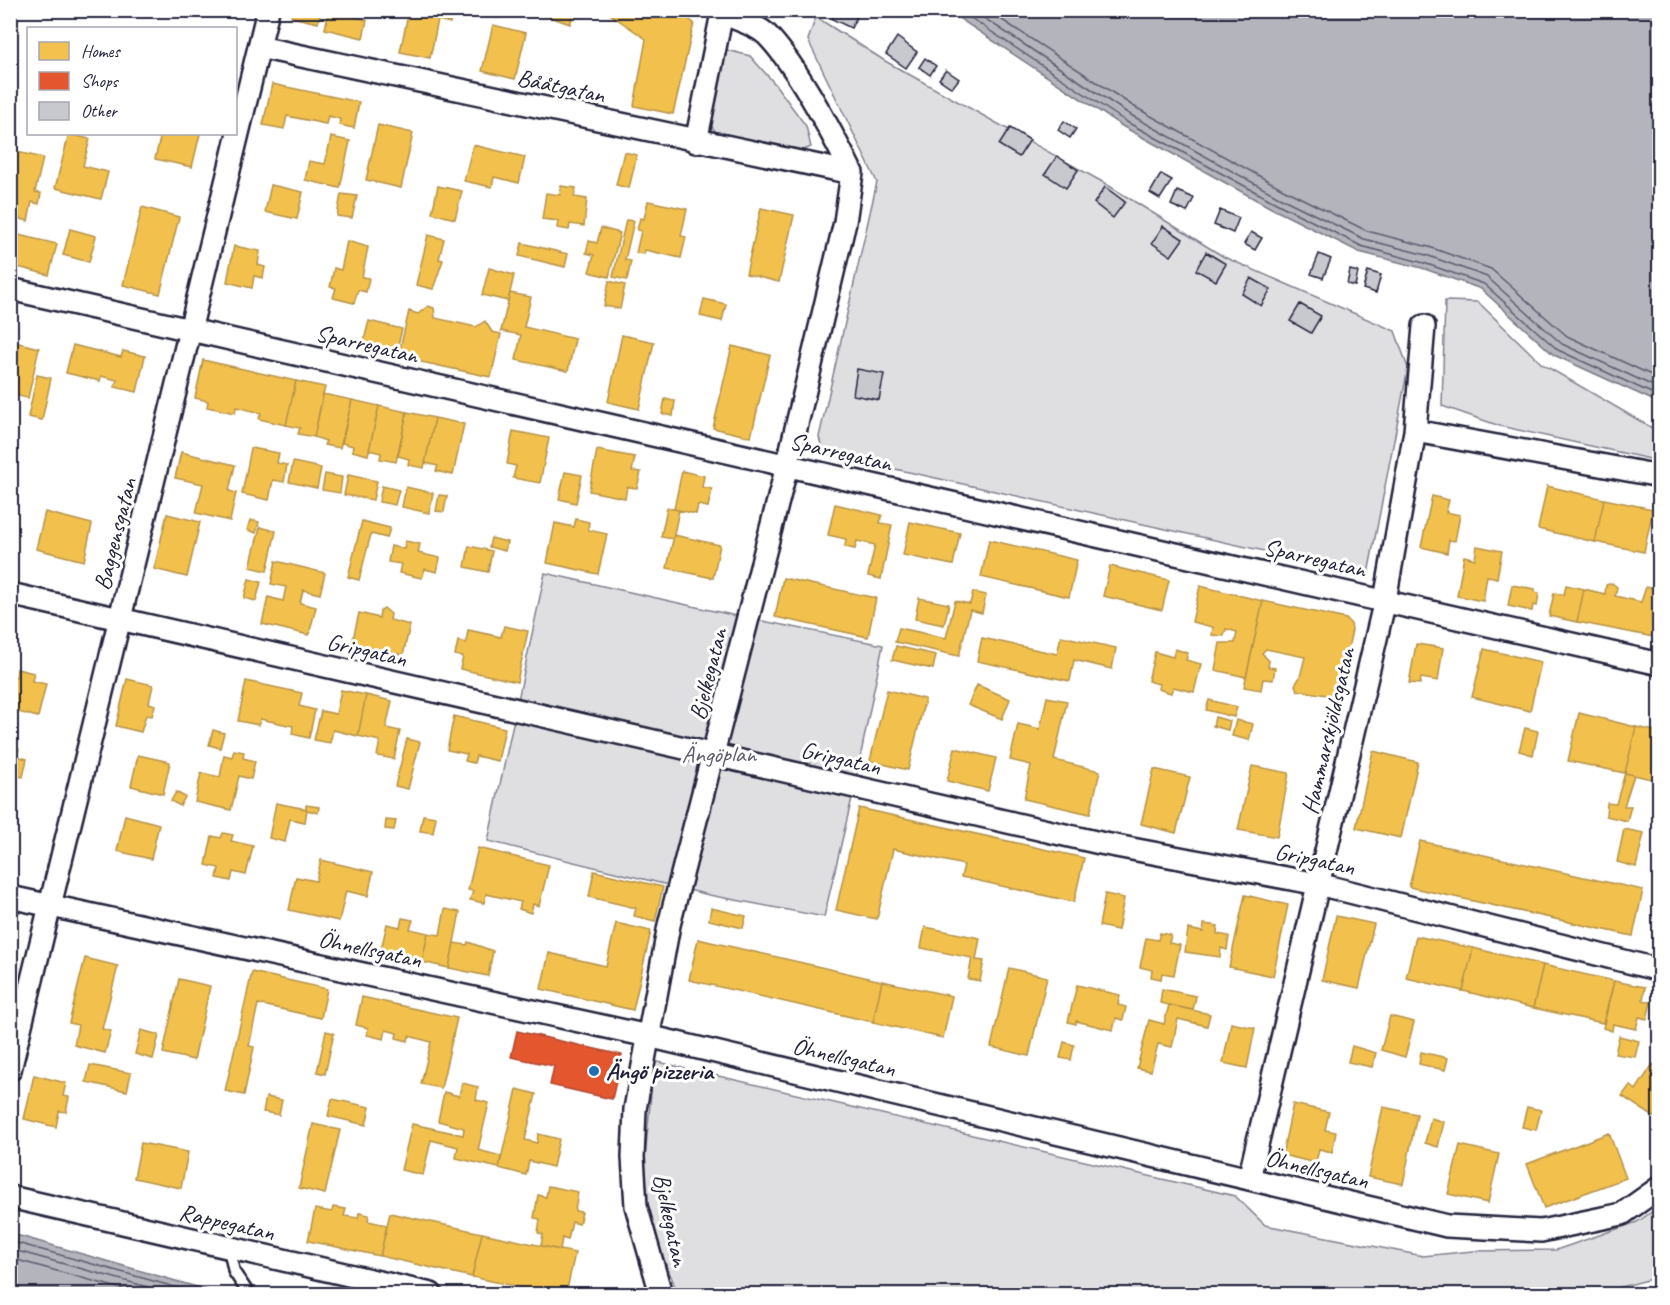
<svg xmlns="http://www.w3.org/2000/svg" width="1670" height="1305" font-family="Caveat,sans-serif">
	<rect width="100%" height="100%" fill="#fff"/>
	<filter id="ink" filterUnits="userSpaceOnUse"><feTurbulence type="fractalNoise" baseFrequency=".0167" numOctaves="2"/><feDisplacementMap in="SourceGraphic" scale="12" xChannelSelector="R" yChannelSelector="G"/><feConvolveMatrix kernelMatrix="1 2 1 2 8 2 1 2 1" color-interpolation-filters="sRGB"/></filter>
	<g filter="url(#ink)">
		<path fill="#dfdfe2" stroke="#80808e" stroke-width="1.5" d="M816 17 885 61 1106 184 1224 257 1395 331 1408 368 1368 574 823 453 819 437 877 182 808 40Z
			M723 49 750 56 775 84 806 126 811 147 799 152 716 132 709 123Z
			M1445 301 1478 302 1542 364 1659 432V461L1500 426 1442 406Z
			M545 573 732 615 883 645 852 798 824 917 709 895 488 841Z
			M654 1061 1235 1196 1265 1225 1423 1256 1473 1251 1556 1250 1637 1222 1659 1207V1277L1595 1294H678L641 1201Z"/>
		<path fill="#b4b4bc" stroke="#7a7a88" stroke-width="1.5" d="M948 11H1659V403L1554 355 1481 289 1422 268 1359 252 1273 209 1122 126Z
			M11 1235 20 1236 221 1294H11Z"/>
		<path fill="#f2c14e" stroke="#b49148" stroke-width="1.5" d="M293 10H321L318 23 291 17Z
			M329 10H357L355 17 367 20 363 38 325 29Z
			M409 10H453L450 23 438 20 430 58 400 52Z
			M480 10H500L498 18 479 14Z
			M549 10H575L570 24 547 16Z
			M604 10H676L694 23 673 114 634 106 646 39Z
			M493 25 526 33 515 79 482 71Z
			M272 84 359 102 354 128 339 125 340 119 328 116 326 124 287 116 284 129 263 125Z
			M378 125 413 133 401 188 366 180Z
			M69 134 90 139 83 166 108 172 101 199 55 188Z
			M161 134H200L192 167 155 159Z
			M331 137 350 141 340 188 305 180 309 161 325 164Z
			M473 145 525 157 519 183 494 177 492 187 464 181Z
			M13 151 43 158 35 192 41 193 39 204 32 202 28 221 10 216V161Z
			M624 152 637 155 629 188 616 185Z
			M271 185 303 192 297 219 265 212Z
			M438 186 462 191 455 219 432 213Z
			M561 186 576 188 574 197 587 199 584 226 570 224 569 230 557 228 558 221 542 219 546 193 560 195Z
			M341 194 357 196 352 218 337 216Z
			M648 201 687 209 681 236 686 237 681 258 645 250 644 254 636 253 641 231 637 230 640 218 644 219Z
			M142 207 179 217 160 294 123 285Z
			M761 208 794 215 779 282 746 274Z
			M626 220 634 221 625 260 631 261 627 280 613 277Z
			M601 228 620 233 609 277 589 272 594 255 586 253 589 241 597 243Z
			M70 229 96 236 89 262 63 255Z
			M10 233 57 244 49 275 10 265Z
			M428 235 444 239 439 259 443 260 433 289 416 285Z
			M347 241 368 247 362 277 369 278 366 292 358 290 354 303 333 298 336 288 330 287 334 268 341 270Z
			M522 243 568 254 565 267 519 256Z
			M234 246 260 251 258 265 265 267 263 278 254 276 252 288 227 282Z
			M489 268 514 275 508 301 482 295Z
			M609 281 625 285 620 309 604 306Z
			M510 293 531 297 524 327 575 339 568 371 516 360 521 335 501 331Z
			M704 299 726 304 722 321 700 316Z
			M428 306 434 308 435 318 476 327 485 321 492 332 501 334 491 377 398 357 409 311 418 314Z
			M369 321 402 329 396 353 363 344Z
			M622 335 654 342 639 409 608 402Z
			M15 342 39 348 28 398 10 394V347L14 348Z
			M73 345 121 357 123 351 145 356 137 392 115 387 117 380 101 376 100 381 66 373Z
			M732 346 770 355 751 437 713 428Z
			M203 360 296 381 286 425 259 419 261 413 236 407 235 413 207 407 208 401 195 398Z
			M37 375 51 378 42 420 28 417Z
			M296 381 325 387 314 437 298 434 300 428 286 425Z
			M323 394 352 400 340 448 324 445 326 441 314 437Z
			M665 399 675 401 673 416 662 414Z
			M352 400 379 406 368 455 352 451 353 446 342 443Z
			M379 406 407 412 396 462 380 459 381 453 369 450Z
			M407 412 435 418 424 468 408 465 409 459 398 456Z
			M435 418 464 424 453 475 436 471 438 466 425 463Z
			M513 431 549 438 540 483 513 478 516 466 507 464Z
			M251 448 279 453 277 463 287 465 284 482 273 480 269 500 242 494Z
			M597 450 635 457 632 471 641 472 637 488 627 487 625 498 589 491Z
			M181 452 235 465 229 491 236 493 230 521 196 513 203 484 175 478Z
			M293 462 321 468 317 488 289 482Z
			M682 471 704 476 702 487 712 489 708 507 698 505 696 514 674 509Z
			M565 472 582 475 576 503 559 499Z
			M325 474 342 477 340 493 322 490Z
			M348 475 377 481 373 500 344 495Z
			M382 486 399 490 395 505 379 502Z
			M1547 486 1604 499 1595 542 1538 529Z
			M406 487 433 493 429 513 402 507Z
			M439 495 447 496 444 512 436 511Z
			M1432 496 1449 500 1446 512 1460 515 1455 541 1449 540 1447 553 1421 547Z
			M1604 499 1653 509 1644 552 1595 542Z
			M835 504 882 515 880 523 892 525 881 579 868 576 875 545 857 541 855 549 845 547 846 539 828 535Z
			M667 508 679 510 673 539 661 537Z
			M45 512 92 524 84 561 36 549Z
			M167 514 200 522 187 577 154 569Z
			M576 519 589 522 588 530 607 534 598 574 547 563 555 523 574 527Z
			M250 520 259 522 256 533 247 530Z
			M362 521 390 528 387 538 371 534 359 580 348 577Z
			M910 522 960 533 953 565 903 555Z
			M260 527 276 531 267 571 250 567Z
			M674 535 720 545 713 578 667 568Z
			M491 538 507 542 505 551 489 547Z
			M989 540 1077 560 1069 597 981 577Z
			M405 541 420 544 418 553 440 558 437 572 425 569 422 578 399 573 401 564 388 562 391 546 404 549Z
			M469 546 492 551 488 572 465 567Z
			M1477 546 1502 551 1497 578 1487 576 1483 601 1457 596 1464 556 1475 559Z
			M276 561 325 573 320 594 303 590 300 603 316 607 309 635 262 624 268 597 283 601 286 587 271 584Z
			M1110 566 1169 580 1162 610 1103 596Z
			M783 578 876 598 868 637 775 617Z
			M249 579 261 582 256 601 244 598Z
			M1612 583 1617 587 1615 596 1641 602 1646 587 1660 590 1659 638 1577 622 1584 589 1605 594 1606 585Z
			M1512 585 1535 589V592L1539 593 1537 606 1533 605 1532 611 1508 606Z
			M1566 585 1584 589 1577 622 1549 616 1554 593 1564 595Z
			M1200 586 1263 601 1246 677 1215 670 1220 643H1235L1237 632 1226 629 1224 636 1212 635 1213 627 1192 622Z
			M973 592 986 595 982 613 970 610 959 656 895 642 899 628 946 638 955 601 970 604Z
			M919 598 949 604 944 625 915 619Z
			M1263 601 1346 619 1351 624 1352 630 1338 697 1297 690 1295 685 1300 677 1305 657 1266 649 1262 653 1269 661 1268 667 1275 668 1273 680 1263 679 1261 690 1244 687Z
			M384 608 391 614 390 620 410 625 403 655 352 644 359 613 379 618 380 611Z
			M504 626 528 631 517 682 460 669 463 657 455 655 458 641 466 643 468 630 501 637Z
			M1061 636 1116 648 1112 669 1074 660 1070 681 977 661 982 638 1057 654Z
			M1416 644 1443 648 1438 681 1421 678 1420 684 1409 683Z
			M896 646 936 655 933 669 892 660Z
			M1175 649 1188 653 1186 660 1201 664 1194 692 1173 687 1171 693 1158 689 1159 684 1148 681 1155 652 1173 657Z
			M1484 649 1541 662 1530 711 1472 697Z
			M17 669 34 673 32 681 46 684 38 717 10 710V676L16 677Z
			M127 679 153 685 149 703 155 705 152 716 146 715 141 732 116 726Z
			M246 681 302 693 299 706 315 710 309 738 292 734 293 726 260 719 259 725 238 721Z
			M977 685 1010 699 1002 719 968 705Z
			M341 690 366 695 358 736 333 730 330 743 314 740 321 711 336 714Z
			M887 690 925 699 908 770 870 761Z
			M366 695 392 701 386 728 400 731 394 759 377 756 380 741 358 736Z
			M1047 697 1067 701 1054 760 1100 771 1090 814 1024 799 1031 765 1010 760 1018 724 1040 729Z
			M1209 700 1237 707 1234 717 1206 710Z
			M1579 713 1636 727 1625 773 1568 761Z
			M454 716 505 728 498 761 476 756 474 763 465 761 467 754 447 750Z
			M1215 717 1230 721 1228 730 1213 726Z
			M1236 720 1253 724 1249 740 1232 736Z
			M1636 727 1660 732V781L1625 773Z
			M1525 728 1538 731 1533 755 1519 751Z
			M213 730 224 733 220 748 209 745Z
			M407 739 420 742 408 789 395 786Z
			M10 747 19 749 17 756 27 759 23 777 12 775 10 778Z
			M955 748 996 758 988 791 947 781Z
			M234 750 244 752 243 758 255 761 251 779 239 776 231 810 195 802 201 773 220 777 224 755 232 757Z
			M1373 751 1418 762 1401 838 1356 828Z
			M138 755 170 762 163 794 131 786Z
			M1252 766 1289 773 1277 837 1238 830Z
			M1154 769 1190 777 1176 833 1141 824Z
			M1625 773 1634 775 1624 806H1631L1627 821 1606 816 1607 803 1616 804Z
			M176 792 185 797 180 806 171 801Z
			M276 803 306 809V805L319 807 318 813 307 810 305 822 290 819 285 842 269 838Z
			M859 808 1084 858 1074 902 961 877 964 865 893 849 877 919 836 910Z
			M125 815 159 824 151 859 117 851Z
			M423 815 436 817 433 833 420 831Z
			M386 820 396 821 394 830 385 829Z
			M1624 829 1644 833 1636 867 1617 862Z
			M223 833 233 835 231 841 253 846 246 875 233 872 231 881 217 878 219 868 206 865 212 836 221 838Z
			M1420 841 1643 890 1633 936 1409 887Z
			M478 848 549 865 539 906 533 904 531 913 519 909 521 902 486 894 484 903 470 900 473 891 468 890Z
			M321 860 373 872 368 896 346 891 339 921 289 910 296 877 316 881Z
			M594 871 663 887 655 921 634 916 636 908 589 897Z
			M1105 894 1124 898 1118 930 1099 926Z
			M1245 895 1288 905 1273 976 1229 967Z
			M711 908 746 916 743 928 709 920Z
			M445 909 460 912 449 968 422 962 428 933 440 935Z
			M1336 916 1374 924 1359 988 1322 980Z
			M402 918 413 920 410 929 428 933 422 962 380 954 387 924 400 927Z
			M616 923 651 931 633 1010 541 989 549 953 606 966Z
			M1204 924 1218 926 1217 934 1229 936 1227 950 1221 948 1220 957 1185 952 1188 929 1203 932Z
			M925 927 980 938 976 960 984 961 980 981 968 979 972 958 921 948Z
			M1160 933 1171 935 1169 943 1180 945 1174 975 1162 973 1161 979 1151 977 1152 970 1140 967 1146 938 1158 940Z
			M1416 936 1473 948 1463 991 1406 978Z
			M10 939 17 941 10 968Z
			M698 939 882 981 873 1022 689 980Z
			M468 942 493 951 488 976 449 968 454 943 467 945Z
			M1473 948 1543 965 1533 1008 1463 991Z
			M85 958 118 966 102 1029 111 1031 105 1053 74 1045 78 1025 69 1023Z
			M1543 965 1614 981 1603 1023 1533 1008Z
			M1009 968 1047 977 1029 1056 991 1047Z
			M252 972 327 989 321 1018 258 1004 249 1046 254 1047 244 1095 225 1091Z
			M179 979 210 986 194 1060 163 1053Z
			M882 981 952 996 943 1038 873 1022Z
			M1614 981 1645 987 1643 1000 1651 1002 1647 1019 1639 1017 1636 1029 1613 1024 1612 1031 1603 1028Z
			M1077 985 1120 995 1118 1005 1126 1007 1123 1020 1116 1018 1113 1030 1076 1021V1024L1068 1022Z
			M1162 989 1196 996 1193 1010 1160 1003Z
			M362 997 457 1018 441 1088 421 1084 431 1042 409 1036 408 1041 396 1038 397 1033 386 1030 384 1039 367 1035 368 1028 356 1025Z
			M1169 1005 1210 1014 1207 1026 1178 1019 1172 1047 1158 1044 1151 1071 1137 1068 1149 1020 1164 1024Z
			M1390 1016 1414 1022 1405 1057 1381 1050Z
			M1231 1023 1255 1028 1247 1068 1223 1063Z
			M141 1030 159 1035 153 1059 135 1054Z
			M326 1031 334 1033 325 1074 317 1072Z
			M1619 1036 1639 1041 1635 1057 1615 1054Z
			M1064 1042 1074 1045 1071 1060 1060 1058Z
			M1352 1046 1376 1053 1372 1067 1348 1062Z
			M1421 1052 1448 1058 1445 1070 1419 1064Z
			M1653 1064 1660 1069V1121L1622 1096 1630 1085 1636 1090Z
			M90 1065 131 1073 127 1091 86 1082Z
			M34 1075 66 1083 63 1096 69 1097 66 1112 59 1111 56 1127 24 1119Z
			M462 1083 478 1087 476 1100 489 1103 478 1150 501 1156 499 1168 456 1158 458 1147 431 1140 423 1175 401 1170 412 1124 463 1135 464 1128 438 1121 444 1092 459 1096Z
			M517 1089 536 1094 525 1140 537 1143 538 1134 559 1139 553 1167 529 1161 526 1175 499 1168Z
			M266 1097 282 1100 279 1115 263 1112Z
			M332 1099 370 1107 366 1125 328 1116Z
			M1293 1104 1329 1112 1325 1130 1336 1132 1332 1152 1319 1149 1316 1163 1282 1155Z
			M1383 1107 1417 1114 1403 1184 1368 1177Z
			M1527 1107 1541 1110 1536 1130 1522 1127Z
			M1431 1118 1444 1122 1438 1147 1425 1143Z
			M313 1124 340 1130 325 1194 299 1188Z
			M1609 1133 1626 1178 1544 1208 1527 1164Z
			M141 1143 188 1152 181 1188 134 1178Z
			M1460 1145 1499 1154 1488 1203 1448 1194Z
			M548 1186 578 1192 575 1211 582 1212 579 1224 572 1222 568 1240 562 1238 560 1250 541 1246 543 1234 538 1233 540 1219 534 1218 538 1195 546 1197Z
			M333 1207 346 1209 344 1216 358 1218 359 1213 369 1215 368 1221 387 1225 380 1256 308 1241 315 1209 332 1212Z
			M390 1213 482 1233 472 1277 380 1256Z
			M482 1233 575 1253 566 1294H553L472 1277Z"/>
		<path fill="#e4572e" stroke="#aa4732" stroke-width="1.5" d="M517 1031 622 1055 612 1099 550 1085 554 1066 511 1057Z"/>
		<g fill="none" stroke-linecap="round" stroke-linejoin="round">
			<path stroke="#5c5c6f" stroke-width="1.5" d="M959 10 1125 121 1276 203 1361 246 1424 263 1484 284 1558 350 1660 397
				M972 10 1129 114 1279 197 1364 239 1426 255 1487 277 1562 344 1660 389
				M987 10 1133 106 1283 189 1367 231 1429 247 1491 269 1567 336 1660 379
				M10 1241 200 1294
				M10 1249 173 1294
				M10 1258 140 1294"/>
		</g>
		<path fill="#c8c8cf" stroke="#22223b" stroke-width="1.5" d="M836 10 859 12 851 28 832 19Z
			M897 37 917 52 906 68 886 54Z
			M925 58 936 66 930 75 919 67Z
			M946 70 959 79 952 88 939 79Z
			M1064 121 1076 129 1070 138 1058 130Z
			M1010 128 1030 140 1019 157 999 145Z
			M1057 156 1078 170 1066 188 1045 174Z
			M1161 174 1172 180 1160 199 1150 193Z
			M1105 187 1125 202 1113 218 1094 203Z
			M1177 191 1194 198 1187 212 1171 205Z
			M1220 210 1239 218 1233 233 1214 225Z
			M1163 226 1183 239 1171 256 1152 243Z
			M1251 232 1262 238 1255 250 1244 244Z
			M1206 252 1226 264 1216 281 1196 270Z
			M1319 254 1331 259 1323 278 1311 274Z
			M1350 270 1358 272 1355 286 1347 284Z
			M1368 271 1381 275 1376 293 1363 289Z
			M1251 278 1271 289 1261 306 1242 294Z
			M1300 304 1321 316 1311 333 1290 321Z
			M857 369 884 374 879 400 853 395Z"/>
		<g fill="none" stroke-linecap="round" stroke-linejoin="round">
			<g stroke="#22223b" stroke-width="15">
				<path id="lane" d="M229 1249 234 1272 249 1294"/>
			</g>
			<g stroke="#22223b" stroke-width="26">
				<path id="street" d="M717 10C732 19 755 23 767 35 798 67 832 133 852 173
					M259 47 852 173
					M696 142 722 13
					M10 289 1660 664
					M1415 431 1660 476
					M10 594 1100 843 1318 884 1660 970
					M10 897 648 1036 1447 1226 1541 1231 1622 1214 1660 1187
					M10 1070 268 10
					M1249 1179 1385 600 1415 431 1424 326
					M10 1197 431 1294
					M661 1294 636 1206 633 1157 635 1109 669 925 787 466 845 222 852 173"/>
			</g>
			<use href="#lane" stroke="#fff" stroke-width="10"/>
			<use href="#street" stroke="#fff" stroke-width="21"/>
		</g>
	</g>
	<circle fill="#1f6fb2" stroke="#fff" stroke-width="2" cx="594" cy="1071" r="6"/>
	<g text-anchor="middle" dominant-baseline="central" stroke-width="6" stroke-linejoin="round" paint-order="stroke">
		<g font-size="24" fill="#22223b" stroke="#fff">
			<text transform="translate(561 86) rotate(12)">Bååtgatan</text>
			<text transform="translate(367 344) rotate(13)">Sparregatan</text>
			<text transform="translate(841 452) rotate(13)">Sparregatan</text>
			<text transform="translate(115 534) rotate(-76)">Baggensgatan</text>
			<text transform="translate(1315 558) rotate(13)">Sparregatan</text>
			<text transform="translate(367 650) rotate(13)">Gripgatan</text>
			<text transform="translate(708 674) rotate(-76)">Bjelkegatan</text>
			<text transform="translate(1328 731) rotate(-77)">Hammarskjöldsgatan</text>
			<text transform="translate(841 758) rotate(13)">Gripgatan</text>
			<text transform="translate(1315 859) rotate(12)">Gripgatan</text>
			<text transform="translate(370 949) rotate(12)">Öhnellsgatan</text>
			<text transform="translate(844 1057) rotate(13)">Öhnellsgatan</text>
			<text transform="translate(1317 1169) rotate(13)">Öhnellsgatan</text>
			<text transform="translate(671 1220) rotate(78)">Bjelkegatan</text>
			<text transform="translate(227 1222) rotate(13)">Rappegatan</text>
		</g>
		<g font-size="24" fill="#5b5b6d" stroke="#fff">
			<text x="719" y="754">Ängöplan</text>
		</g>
		<g font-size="24" font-weight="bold" fill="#22223b" stroke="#fff" text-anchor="start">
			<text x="606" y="1071">Ängö pizzeria</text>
		</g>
	</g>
	<rect width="1670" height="1305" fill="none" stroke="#fff" stroke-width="36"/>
	<rect x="18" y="18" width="1634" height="1269" fill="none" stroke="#22223b" stroke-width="2" filter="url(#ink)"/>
	<rect x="27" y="27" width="210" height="108" fill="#ffffff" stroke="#a7a7b1" stroke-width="1.5"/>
	<rect x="39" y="42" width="30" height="18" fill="#f2c14e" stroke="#a7a7b1" stroke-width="1.5"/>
	<text x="81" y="57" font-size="18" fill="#22223b">Homes</text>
	<rect x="39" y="72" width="30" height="18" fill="#e4572e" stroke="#a7a7b1" stroke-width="1.5"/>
	<text x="81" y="87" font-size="18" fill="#22223b">Shops</text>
	<rect x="39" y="102" width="30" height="18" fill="#c8c8cf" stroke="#a7a7b1" stroke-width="1.5"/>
	<text x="81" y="117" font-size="18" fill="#22223b">Other</text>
</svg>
